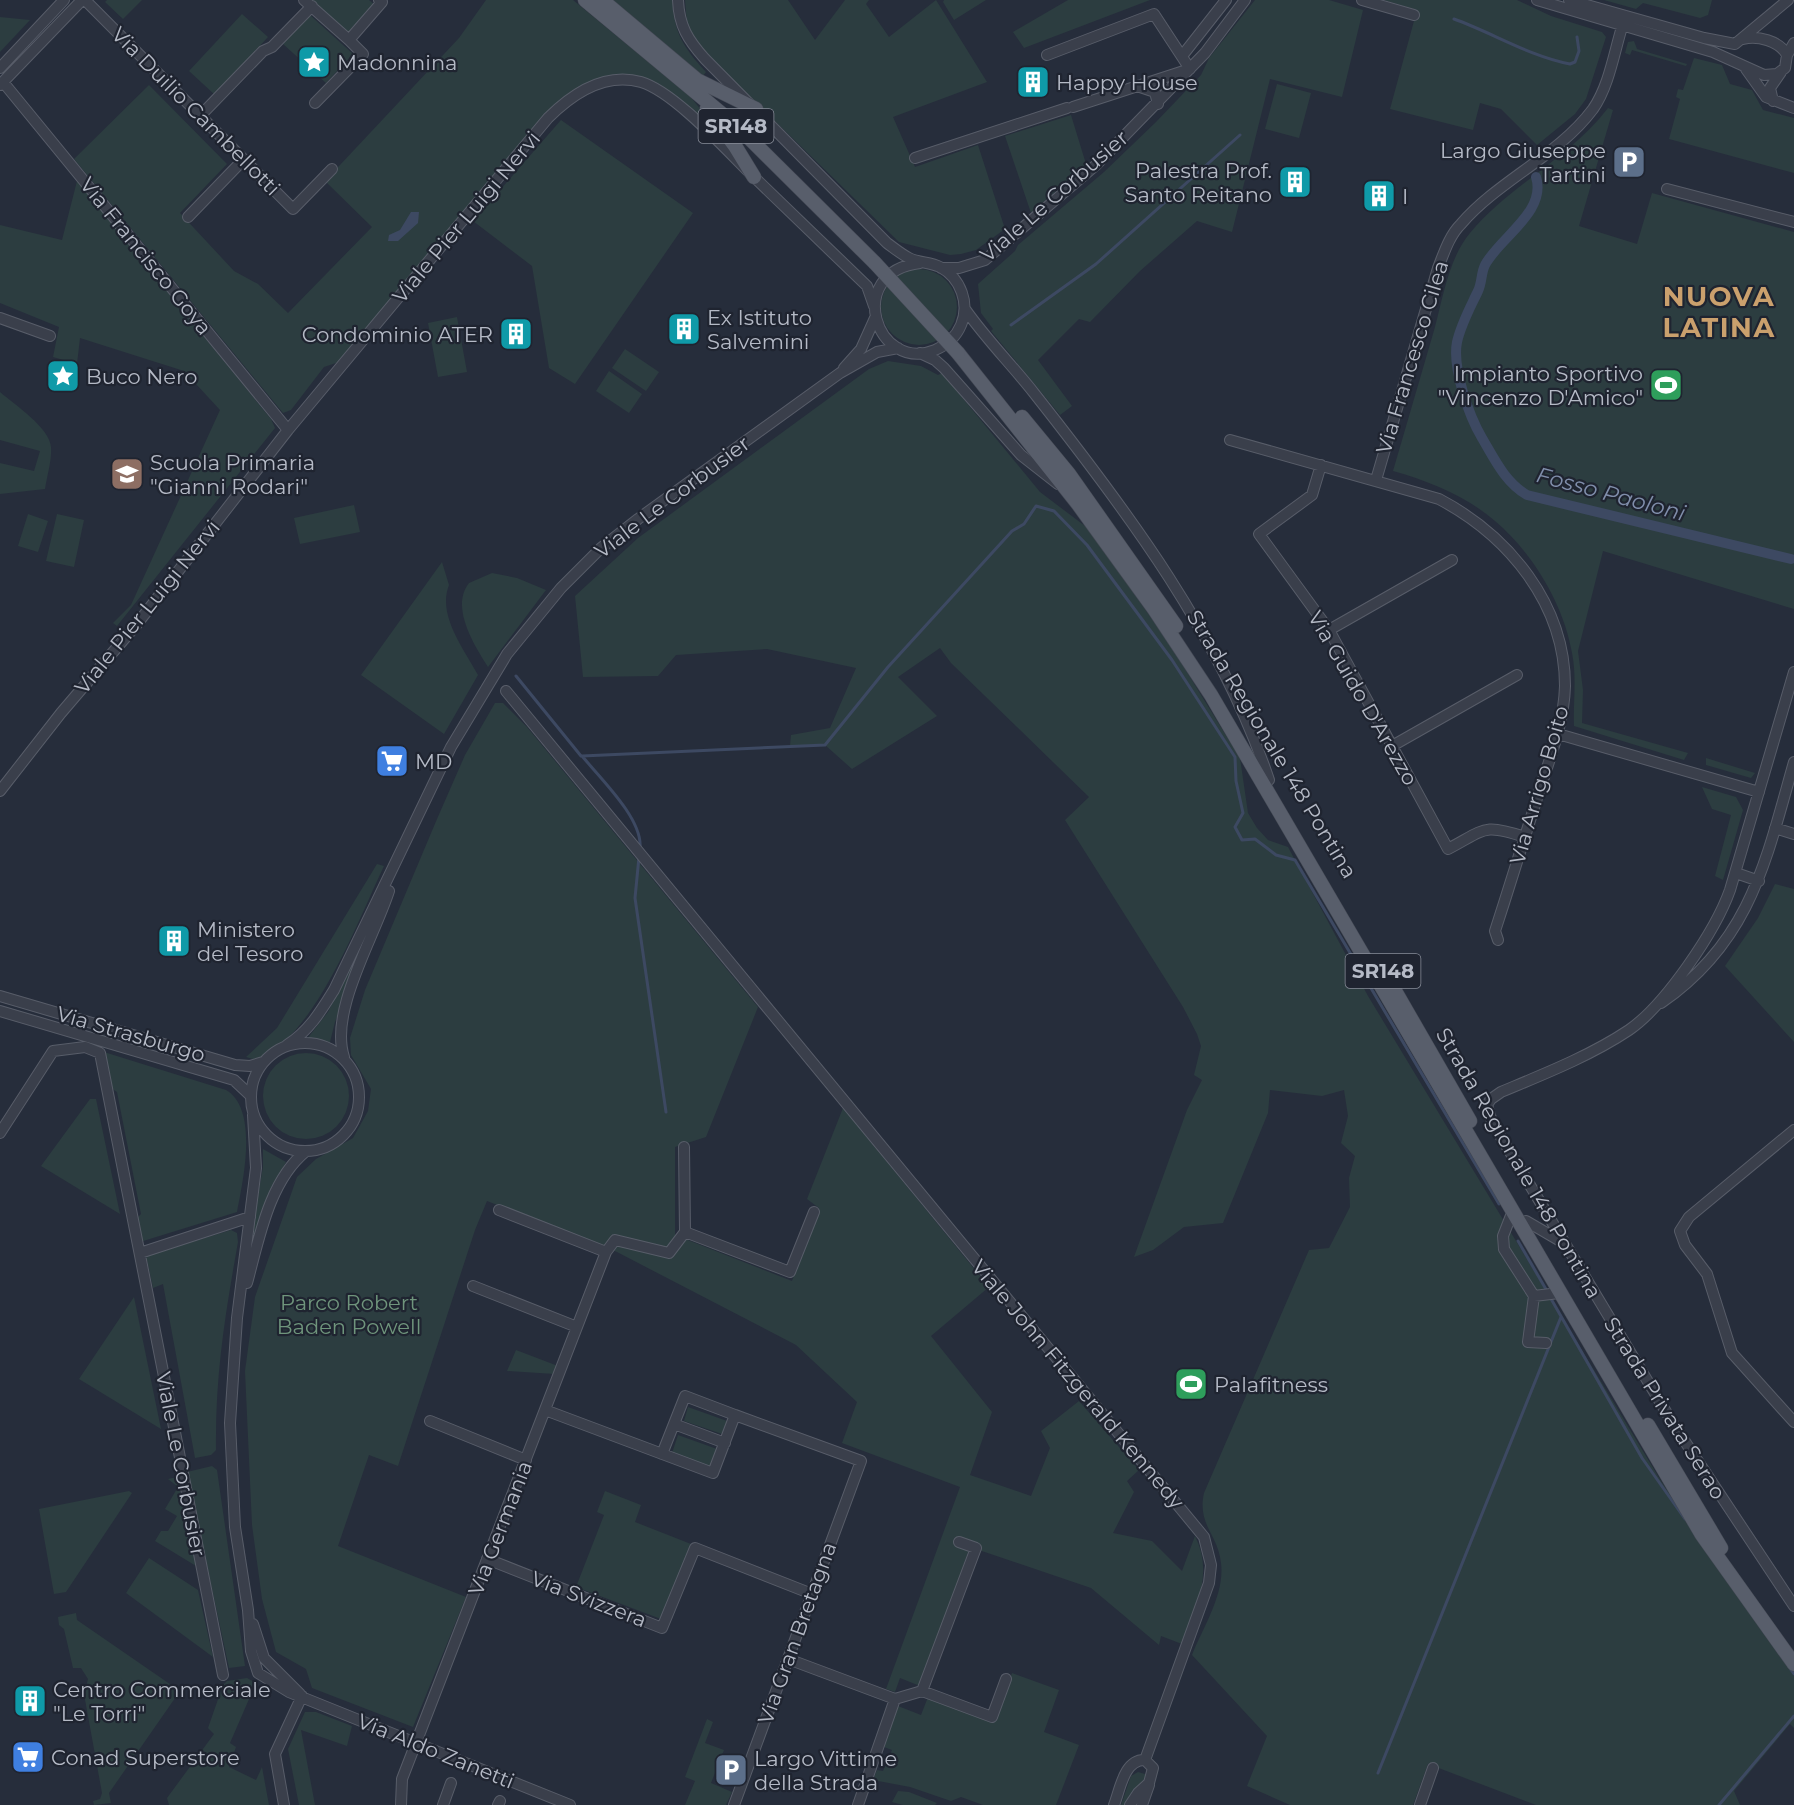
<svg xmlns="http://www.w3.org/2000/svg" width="1794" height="1805" font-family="Montserrat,sans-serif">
	<rect width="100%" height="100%" fill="#262d3b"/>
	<path fill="#2c3d40" d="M107 0H142L123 19 105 2Z
		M311 0H369L374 4 348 33Z
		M486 0H573L690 96 732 149C672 96 642 43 561 99L342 361 324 367 291 410 283 413 74 159 149 85 227 164 180 213 234 271 258 284 288 313 372 227 325 181 459 38Z
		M611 0H673C673 32 684 48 706 72L702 77Z
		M685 0H788L815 40 845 0H869L866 4 889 37 936 0 987 82 893 117 915 167 978 145 1005 229 976 250 961 254 950 255 899 242 698 46 687 24Z
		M944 0H986L954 20 943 2Z
		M1068 0H1150L1024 48 1013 32Z
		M1255 0H1329L1363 10 1342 97 1270 79 1232 232 1197 221 1140 271 1090 322 1079 319 1038 360 1072 406 1060 415 991 331 993 329 981 313 978 284 1015 251 1018 245 1104 172 1156 122 1201 75 1209 58Z
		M1384 0H1517L1551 16 1602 32 1606 37 1586 99 1575 114 1537 145 1501 109 1480 103 1473 130 1390 109 1417 10Z
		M1604 0H1712L1708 15 1700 18 1643 3 1636 9Z
		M242 14 268 37 215 95 189 71Z
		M310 15 353 54 326 83 283 44Z
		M0 17 30 20 0 52Z
		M1634 41 1637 49 1687 64 1686 66 1632 50 1630 55 1625 53 1628 42Z
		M1694 58 1722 65 1730 84 1752 90 1763 110 1794 118V173L1669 139 1680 99 1676 97 1678 89 1683 90Z
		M1277 84 1311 93 1299 138 1265 129Z
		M1608 108 1613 110 1579 226 1637 244 1652 193 1794 232V609L1603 551 1578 651 1583 690 1582 723 1688 753 1684 760 1574 726C1573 702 1577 678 1572 653 1564 605 1533 553 1495 521 1466 496 1429 481 1393 471 1407 423 1421 375 1435 327 1443 297 1449 258 1470 233 1510 185 1570 158 1608 108Z
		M1071 115 1086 164 1031 213 1005 136Z
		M561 120 693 213 575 384 549 368 532 266 473 221Z
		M77 181 271 419 275 428 117 626 113 623 131 605 220 410 184 371 80 338 77 364 53 357 59 327 0 303V225L62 240Z
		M881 307a38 38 0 1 1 76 0a38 38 0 1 1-76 0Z
		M457 317 467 372 438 377 428 323Z
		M625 349 659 372 646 391 612 368Z
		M888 361 921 366 938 375 942 373 1040 492 1089 529 1172 648 1240 758 1248 813 1257 828 1268 840 1288 847 1368 996 1661 1481 1794 1676V1728L1790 1724 1734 1791 1740 1805H1536L1428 1764 1413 1805H1290L1247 1786 1267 1736 1192 1655C1203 1627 1225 1594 1221 1563 1218 1534 1197 1525 1204 1493L1309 1250 1329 1248 1350 1207 1349 1178 1355 1156 1341 1143 1348 1116 1344 1090 1322 1096 1270 1090 1268 1113 1223 1223 1184 1227 1153 1250 1134 1257 1187 1110 1202 1080 1194 1075 1201 1046 1197 1034 1183 1007 1065 820 1089 797 951 663 940 648 898 677 937 716 852 769 825 745 790 746 791 735 830 728 856 668 767 649 676 655 658 676 583 677 575 596 638 538 869 369Z
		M609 371 642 394 629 413 596 391Z
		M0 392C14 404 50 428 51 447 52 460 47 476 45 489L0 494V463L34 471 40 451 0 440Z
		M354 505 360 532 300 544 294 518Z
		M28 514 48 521 38 552 18 546Z
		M57 514 84 520 74 567 46 561Z
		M442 562 449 585C437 615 464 649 478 675L444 734 361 675Z
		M492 573 517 578 546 590 488 667C474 645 450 607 469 583Z
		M495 703H503L527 727 758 1007 706 1137 675 1147V1235L792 1281 819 1208 807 1199 843 1108 989 1287 931 1336 992 1412 970 1475 1031 1496 1050 1448 1041 1431 1079 1401 1139 1470 1127 1481 1134 1492 1113 1533 1152 1541 1182 1571 1195 1536C1214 1574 1196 1607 1182 1644L1161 1636 1159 1645 1091 1588 970 1547 920 1686 900 1678 895 1692 886 1689 960 1487 842 1443 857 1402 796 1345 617 1252 487 1201 475 1230 398 1466 369 1455 338 1546 466 1597 413 1727 312 1688 306 1669 276 1652 262 1599 252 1525 245 1371 255 1297 297 1177 316 1159 353 1138 368 1111 371 1089 351 1055 350 1038 365 990 437 819 465 755Z
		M1706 758 1755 773 1751 778 1706 765Z
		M1702 787 1736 797 1743 810 1723 880 1715 876 1731 815 1712 809Z
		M377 864 384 866C358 920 315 1038 256 1060L246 1057 277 1028Z
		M1775 884 1794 889V1042L1725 966 1758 918Z
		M376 915 335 1022 330 1042 307 1039 328 1012Z
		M104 1052 226 1090C259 1109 243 1181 237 1212L140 1242 135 1220 141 1214 117 1092 111 1088Z
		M263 1096a43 43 0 1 1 86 0a43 43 0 1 1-86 0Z
		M90 1099H96L120 1214 41 1166Z
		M263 1149 286 1162 269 1196 252 1252 248 1251 263 1167Z
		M231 1230 237 1233 238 1242C225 1315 215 1376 216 1450L211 1455 195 1458 163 1284 153 1288 146 1256Z
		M134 1297 161 1429 79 1379Z
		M516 1350 558 1366 555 1374 507 1371Z
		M688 1407 727 1421 722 1434 684 1421Z
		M678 1435 717 1449 710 1467 672 1453Z
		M212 1466 217 1470 245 1666 229 1668 187 1472Z
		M177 1477 196 1566 155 1541 161 1531H168L177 1516 165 1509 178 1487 168 1479Z
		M129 1491 132 1493 66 1592 54 1594 39 1509Z
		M605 1491 641 1505 635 1522 691 1544 661 1619 576 1587 604 1515 597 1512Z
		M149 1558 198 1590 213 1657 126 1593Z
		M76 1613 77 1620 180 1691 109 1793 111 1803 94 1805 93 1801 100 1799 102 1793 84 1694 88 1679 81 1668H73L64 1629 59 1625 58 1617Z
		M1012 1673 1059 1690 1044 1732 1079 1745 1056 1805H983L961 1797 951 1801 910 1787 873 1780 877 1770 883 1771 892 1750 884 1747 898 1706 921 1715 928 1697 993 1722Z
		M247 1678 256 1683 230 1743 236 1747 229 1767 256 1780 262 1767 269 1805H169L167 1798 214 1734 208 1728 223 1685 227 1681Z
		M305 1712H316L352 1726 347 1746 301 1730 315 1805H299L288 1749Z
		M707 1719 713 1722 705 1743 724 1750 711 1783 732 1792 726 1805H685L695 1781 685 1777Z
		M1138 1772 1145 1774 1147 1779 1125 1805H1121L1131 1776Z
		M898 1791 909 1792 937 1803 935 1805H903L892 1802Z"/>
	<path fill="#3d4962" d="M411 212H419L418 223 398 241H388L389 235 400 230Z"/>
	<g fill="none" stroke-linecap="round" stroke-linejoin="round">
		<path stroke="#3d4962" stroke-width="3" d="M1454 19C1493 33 1529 56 1570 64L1575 62 1579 51 1577 37
			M1011 325 1096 264 1240 135
			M516 676 581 756
			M640 848C643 819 600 778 582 756L825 745 888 667 1012 531 1024 524 1036 506 1054 511 1087 545 1172 660 1235 757 1236 781 1243 813 1235 827 1242 840 1255 839 1276 855 1295 860 1499 1204
			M639 857 635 898 666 1112
			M1518 1241 1547 1291
			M1550 1297 1642 1458 1685 1519
			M1789 1667 1794 1674
			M1378 1773 1561 1317
			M1719 1805 1794 1716"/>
		<path stroke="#3d4962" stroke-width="10" d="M1536 177C1547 212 1499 238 1485 265 1481 273 1482 283 1478 291 1470 308 1461 324 1457 342 1452 368 1469 416 1482 438 1495 460 1505 482 1527 495L1791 559"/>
		<g stroke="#585d69" stroke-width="12">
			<path id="minor" d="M85 0 293 209 332 169
				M304 0 349 40 382 2 379 0
				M678 0C679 26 688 40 705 59L887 243C894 248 901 254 909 258 919 263 930 262 940 267 961 278 970 304 961 325 956 337 947 345 935 350 876 374 843 272 920 263
				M1362 0 1414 15
				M1537 0 1713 52 1764 75 1777 74 1785 68 1787 55 1794 43
				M1569 0 1704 38 1735 44 1788 0
				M1743 39C1757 35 1780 41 1787 55
				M1047 55 1154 14 1190 69 1073 107
				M1182 56 1226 0
				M0 68 64 0
				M1746 69 1766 97 1794 108
				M3 82 288 430
				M0 85 82 0
				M1137 86 1155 92 1158 104
				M1773 101 1770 88 1781 72
				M315 103 363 54 349 40
				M200 116 263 51 272 47 312 6
				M915 158 1067 108
				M1667 189 1794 222
				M188 217 244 159
				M941 268H959L985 260 1096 165 1205 53 1245 0
				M965 309C986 339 1012 365 1034 393 1128 512 1221 636 1269 780
				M0 318 50 336
				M920 353 935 360 944 368 1021 455 1058 484
				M844 368 861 349 875 318
				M1230 440 1439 499C1509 536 1565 604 1565 686 1564 723 1550 758 1539 792 1524 839 1510 885 1495 931L1498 940
				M1321 465 1312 495 1259 534 1329 630 1448 849C1486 829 1483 823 1525 837
				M1376 480 1438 268C1444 253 1449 236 1461 224 1499 180 1558 156 1593 109 1609 86 1614 53 1622 27
				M1329 630 1452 560
				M1794 672 1730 890C1715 932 1665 1005 1629 1030 1590 1056 1544 1074 1501 1092L1491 1099 1487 1105 1492 1122 1674 1425 1794 1606
				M506 691 1204 1537 1211 1565 1209 1583 1145 1760
				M1558 734 1759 792
				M1392 746 1517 675
				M0 791 61 713 137 624 288 430 548 118C572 94 605 72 641 82 675 92 729 153 755 178 792 214 830 250 867 286L874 306
				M1775 828 1794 834
				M1736 873 1759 881
				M0 996 235 1065 250 1066 263 1062
				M1661 1003C1751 941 1766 860 1794 762
				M0 1011 234 1080 250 1095
				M251 1097a54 54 0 1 1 108 0a54 54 0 1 1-108 0Z
				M287 1045C309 1031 321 1011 334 990L451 747 507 654 561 588 601 548 638 519 840 373 877 352 898 348
				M344 1057C329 1011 374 938 389 891
				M253 1115 256 1168 237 1318 230 1423 235 1527 248 1610 251 1651 258 1673 289 1692 570 1805
				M1794 1130 1689 1217 1680 1231 1685 1245 1707 1274 1732 1353 1794 1422
				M0 1133 53 1051 85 1047 100 1053 223 1675
				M1512 1213 1503 1236 1504 1249 1534 1296 1559 1293
				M1526 1221 1562 1242
				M685 1232 790 1272 814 1212
				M606 1252 615 1240 669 1253 685 1232 684 1147
				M140 1253 250 1217
				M247 1283C259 1239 269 1181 306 1151
				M473 1286 577 1327
				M1534 1296 1528 1342 1546 1343
				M545 1410 713 1473 735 1415 861 1461 734 1805
				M430 1421 526 1460
				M674 1424 725 1443
				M662 1454 685 1396 735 1415
				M487 1559 662 1628 695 1548 812 1594
				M253 1624 264 1658 300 1694
				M788 1659 895 1699
				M922 1691 992 1717 1006 1679
				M284 1805 275 1754 302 1696
				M401 1805 402 1779 606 1252 499 1210
				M443 1805 451 1783
				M498 1805 500 1801
				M858 1805 895 1699 922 1691 976 1548 959 1542
				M1114 1805C1120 1790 1124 1759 1145 1760L1153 1768 1149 1783 1138 1793 1130 1805
				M1142 1805 1149 1785
				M1420 1805 1433 1768"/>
		</g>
		<g stroke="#434854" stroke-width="15">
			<path id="major" d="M585 0 740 129 875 263
				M602 0 696 79
				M697 80 756 109
				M707 108 735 146 754 177
				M958 353 1078 504 1154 609 1211 695 1702 1535 1794 1664
				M1022 417 1069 474 1176 626
				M1387 977 1470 1121
				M1648 1425 1721 1548"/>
		</g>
		<use href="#minor" stroke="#3a3f4b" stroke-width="10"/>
		<use href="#major" stroke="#585e6b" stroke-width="14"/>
		<g stroke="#434854" stroke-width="15" stroke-linecap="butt">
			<path id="major-bridge" d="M875 263 958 353"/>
		</g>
		<use href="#major-bridge" stroke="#585e6b" stroke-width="14"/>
	</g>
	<defs>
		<g id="sight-square" transform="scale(1.725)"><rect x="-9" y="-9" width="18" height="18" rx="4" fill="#0f9aa8" stroke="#1f2430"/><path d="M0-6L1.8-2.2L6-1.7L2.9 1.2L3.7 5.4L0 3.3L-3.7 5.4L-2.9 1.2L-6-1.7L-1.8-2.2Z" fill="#fff"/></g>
		<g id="building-square" transform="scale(1.725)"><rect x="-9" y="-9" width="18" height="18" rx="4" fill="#0f9aa8" stroke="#1f2430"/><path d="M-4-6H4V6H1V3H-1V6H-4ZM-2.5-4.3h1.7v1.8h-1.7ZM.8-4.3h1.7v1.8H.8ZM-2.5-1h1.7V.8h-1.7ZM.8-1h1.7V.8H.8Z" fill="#fff"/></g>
		<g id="parking-square" transform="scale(1.725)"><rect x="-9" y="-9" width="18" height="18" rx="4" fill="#5c6f8a" stroke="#1f2430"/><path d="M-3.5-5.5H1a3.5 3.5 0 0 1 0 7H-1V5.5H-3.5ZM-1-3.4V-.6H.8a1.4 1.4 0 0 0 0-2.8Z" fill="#fff"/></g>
		<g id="stadium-square" transform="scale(1.725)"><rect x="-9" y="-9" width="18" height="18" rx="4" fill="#2e9e5b" stroke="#1f2430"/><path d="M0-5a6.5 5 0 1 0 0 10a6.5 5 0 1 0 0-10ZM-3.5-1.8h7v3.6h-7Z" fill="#fff"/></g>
		<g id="school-square" transform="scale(1.725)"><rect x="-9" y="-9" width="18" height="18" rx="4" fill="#8d6e63" stroke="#1f2430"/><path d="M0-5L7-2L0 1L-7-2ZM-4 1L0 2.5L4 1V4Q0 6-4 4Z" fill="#fff"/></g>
		<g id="supermarket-square" transform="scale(1.725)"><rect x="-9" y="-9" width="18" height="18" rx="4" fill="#3f7fe0" stroke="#1f2430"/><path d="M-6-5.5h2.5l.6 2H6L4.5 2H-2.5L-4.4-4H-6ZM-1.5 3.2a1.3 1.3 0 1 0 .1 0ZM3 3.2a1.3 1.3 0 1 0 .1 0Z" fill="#fff"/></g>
	</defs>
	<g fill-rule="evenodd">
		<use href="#sight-square" x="314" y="62"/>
		<use href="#building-square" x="1033" y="82"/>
		<use href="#parking-square" x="1629" y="162"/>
		<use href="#building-square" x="1295" y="182"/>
		<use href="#building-square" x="1379" y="196"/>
		<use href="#building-square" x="684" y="329"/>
		<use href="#building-square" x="516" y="334"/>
		<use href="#sight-square" x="63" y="376"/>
		<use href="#stadium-square" x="1666" y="385"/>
		<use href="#school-square" x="127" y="474"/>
		<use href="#supermarket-square" x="392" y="761"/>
		<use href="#building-square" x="174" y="941"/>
		<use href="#stadium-square" x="1191" y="1384"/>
		<use href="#building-square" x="30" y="1701"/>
		<use href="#supermarket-square" x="28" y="1757"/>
		<use href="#parking-square" x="731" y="1770"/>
	</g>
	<g text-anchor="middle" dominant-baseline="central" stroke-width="4.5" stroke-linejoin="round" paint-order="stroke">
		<g fill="#1f2430" stroke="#888d99" stroke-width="1.5">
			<rect x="698.5" y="109" width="75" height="34" rx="4.5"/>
			<rect x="1345.5" y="954" width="75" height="34" rx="4.5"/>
		</g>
		<g font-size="20" font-weight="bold" fill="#b5bac6">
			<text x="736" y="126">SR148</text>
			<text x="1383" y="971">SR148</text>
		</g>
		<g font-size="21" fill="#b5bac6" stroke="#1f2430" text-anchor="start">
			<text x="337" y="62">Madonnina</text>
			<text x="1056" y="82">Happy House</text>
			<text x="1606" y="150" text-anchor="end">Largo Giuseppe<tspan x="1606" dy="24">Tartini</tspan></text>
			<text x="1272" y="170" text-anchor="end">Palestra Prof.<tspan x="1272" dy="24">Santo Reitano</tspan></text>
			<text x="1402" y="196">I</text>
			<text x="707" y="317">Ex Istituto<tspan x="707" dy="24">Salvemini</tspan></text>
			<text x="493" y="334" text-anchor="end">Condominio ATER</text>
			<text x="1643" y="373" text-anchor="end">Impianto Sportivo<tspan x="1643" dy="24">"Vincenzo D'Amico"</tspan></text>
			<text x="86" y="376">Buco Nero</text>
			<text x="150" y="462">Scuola Primaria<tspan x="150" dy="24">"Gianni Rodari"</tspan></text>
			<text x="415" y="761">MD</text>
			<text x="197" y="929">Ministero<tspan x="197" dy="24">del Tesoro</tspan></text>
			<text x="1214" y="1384">Palafitness</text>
			<text x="53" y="1689">Centro Commerciale<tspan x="53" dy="24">"Le Torri"</tspan></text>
			<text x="51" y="1757">Conad Superstore</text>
			<text x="754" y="1758">Largo Vittime<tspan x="754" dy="24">della Strada</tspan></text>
		</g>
		<g font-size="21" fill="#b5bac6" stroke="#1f2430">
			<text transform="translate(196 111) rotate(45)">Via Duilio Cambellotti</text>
			<text transform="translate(1054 196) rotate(-41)">Viale Le Corbusier</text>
			<text transform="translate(466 217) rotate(-50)">Viale Pier Luigi Nervi</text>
			<text transform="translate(146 256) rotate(51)">Via Francisco Goya</text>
			<text transform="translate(1412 357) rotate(-73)">Via Francesco Cilea</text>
			<text transform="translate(672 497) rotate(-37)">Viale Le Corbusier</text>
			<text transform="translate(147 607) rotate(-51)">Viale Pier Luigi Nervi</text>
			<text transform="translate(1363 698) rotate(60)">Via Guido D'Arezzo</text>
			<text transform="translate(1272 744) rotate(59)">Strada Regionale 148 Pontina</text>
			<text transform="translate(1539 785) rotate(-74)">Via Arrigo Boito</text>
			<text transform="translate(131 1034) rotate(16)">Via Strasburgo</text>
			<text transform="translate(1519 1163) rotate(60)">Strada Regionale 148 Pontina</text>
			<text transform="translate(1078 1384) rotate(50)">Viale John Fitzgerald Kennedy</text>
			<text transform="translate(1665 1408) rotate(58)">Strada Privata Serao</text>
			<text transform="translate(181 1464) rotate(79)">Viale Le Corbusier</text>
			<text transform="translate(500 1528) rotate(-69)">Via Germania</text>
			<text transform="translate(589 1599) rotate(21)">Via Svizzera</text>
			<text transform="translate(797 1633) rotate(-70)">Via Gran Bretagna</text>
			<text transform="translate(436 1751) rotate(22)">Via Aldo Zanetti</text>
		</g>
		<g font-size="21" fill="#6f957c" stroke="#1f2430">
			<text x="349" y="1302">Parco Robert<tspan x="349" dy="24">Baden Powell</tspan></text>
		</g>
		<g font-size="22" font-style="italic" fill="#808eab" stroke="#1f2430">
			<text transform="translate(1611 494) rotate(15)">Fosso Paoloni</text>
		</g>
		<g font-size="27" font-weight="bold" letter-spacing="1.5" fill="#caa06d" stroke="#1f2430">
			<text x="1719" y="296">NUOVA<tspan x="1719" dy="31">LATINA</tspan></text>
		</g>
	</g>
</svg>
